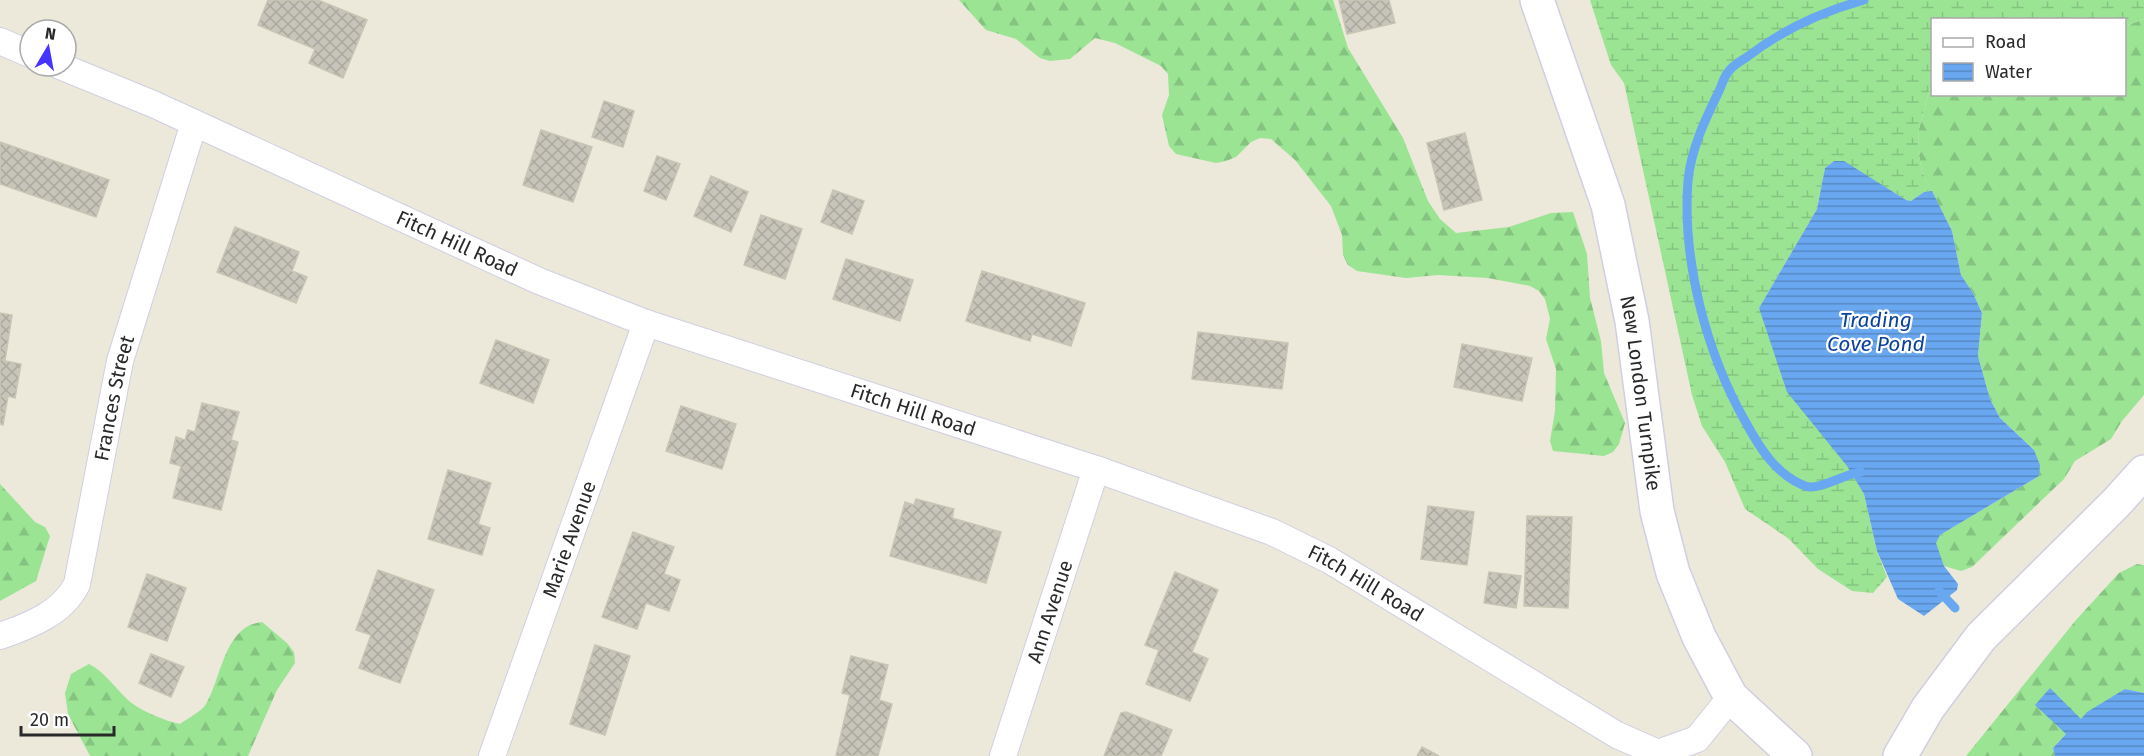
<svg xmlns="http://www.w3.org/2000/svg" width="2144" height="756" font-family="'Fira Sans',sans-serif">
	<defs>
		<pattern id="forest-firs" width="22" height="20" patternUnits="userSpaceOnUse" patternTransform="scale(1.5)"><rect width="22" height="20" fill="#9ae494"/><path d="M5 1l3.5 6h-7zM16 11l3.5 6h-7z" fill="#85c480"/></pattern>
		<pattern id="wetland-marsh" width="20" height="14" patternUnits="userSpaceOnUse" patternTransform="scale(1.5)"><rect width="20" height="14" fill="#9ae494"/><path d="M1 5h8M5 5V1M11 12h8M15 12V8" fill="none" stroke="#85c480"/></pattern>
		<pattern id="water-rules" width="6" height="5" patternUnits="userSpaceOnUse" patternTransform="scale(1.5)"><rect width="6" height="5" fill="#69a8f1"/><path d="M0 2.5h6" fill="none" stroke="#5689c3"/></pattern>
		<pattern id="building-cross-hatch" width="8" height="8" patternUnits="userSpaceOnUse" patternTransform="scale(1.5)"><rect width="8" height="8" fill="#c7c5b9"/><path d="M0 0l8 8M0 8l8-8" fill="none" stroke="#aba99f"/></pattern>
	</defs>
	<rect width="100%" height="100%" fill="#ece9da"/>
	<path fill="url(#forest-firs)" d="M959 0H1333L1348 48 1403 138 1428 201 1440 219 1456 233 1509 227 1551 213 1573 212 1587 254 1590 298 1601 341 1604 373 1625 423 1619 444 1613 452 1604 456 1553 451 1550 441 1555 411 1556 369 1546 339 1550 319 1545 299 1539 291 1530 286 1488 278 1438 275 1406 278 1357 271 1348 265 1343 255 1342 235 1331 206 1295 160 1271 139 1260 138 1251 142 1236 157 1226 161 1216 163 1176 154 1169 146 1162 115 1169 95 1168 74 1161 66 1115 43 1095 38 1070 59 1050 61 1040 58 1016 39 986 30Z
		M2144 19V395L2122 421 2111 439 2075 461 2064 479 1972 567 1961 571 1944 566 1935 543 1940 535 2039 476 2034 450 2000 418 1990 399 1978 356 1982 313 1973 293 1961 275 1952 231 1922 172 1918 150 1919 129 1930 88 1932 60V94H2124L2125 26Z
		M0 484 35 522 45 527 50 536 36 581 0 601Z
		M2137 564 2144 565V693L2125 689 2066 734 2053 748 2055 756H1966L2076 620 2119 573Z
		M262 622 287 643 294 652 295 663 277 690 248 756H90L68 714 65 693 71 674 89 664C105 672 114 687 128 700 139 710 165 721 180 724 188 718 201 712 206 704 222 677 224 626 262 622Z"/>
	<path fill="url(#wetland-marsh)" d="M1590 0H2144V19L2125 26 2124 20H1932L1930 88 1919 129 1918 150 1922 172 1932 191 1924 192 1911 201 1906 200 1844 162 1834 161 1825 168 1817 209 1759 308 1864 494 1877 551 1887 577 1873 593 1852 591 1818 569 1789 539 1745 509 1725 462 1702 426 1692 395 1624 83 1611 65Z"/>
	<path fill="url(#water-rules)" d="M1834 161H1844L1906 200 1911 201 1924 192 1932 191 1952 231 1961 275 1973 293 1982 313 1978 356 1990 399 2000 418 2034 450 2040 465 2039 476 1940 535 1936 543 1944 566 1958 584 1957 590 1924 616 1898 599 1877 551 1864 494 1847 466 1787 392 1759 308 1817 209 1825 168Z
		M2050 688 2081 719 2087 712 2125 689 2144 693V756H2055L2053 748 2066 734 2035 705Z"/>
	<g fill="none" stroke-linecap="round" stroke-linejoin="round">
		<path stroke="#69a8f1" stroke-width="9" d="M1861 472C1844 474 1819 491 1805 486 1776 475 1759 447 1745 421 1706 352 1682 260 1688 181 1691 149 1705 120 1719 91 1722 85 1724 76 1729 71 1733 65 1741 61 1747 57 1782 30 1821 12 1864 0
			M1939 591 1955 608"/>
	</g>
	<path fill="url(#building-cross-hatch)" stroke="#c7c5b3" stroke-width="1.5" d="M268 0H318L367 20 343 78 309 63 315 49 258 25Z
		M1339 0H1389L1395 23 1347 34Z
		M604 101 634 111 623 147 592 137Z
		M541 130 592 147 573 202 523 185Z
		M1465 133 1482 200 1444 210 1427 143Z
		M0 142 109 180 96 217 0 184Z
		M657 156 680 164 666 200 644 191Z
		M711 176 748 192 731 232 694 216Z
		M833 190 864 201 852 234 821 222Z
		M761 215 802 229 785 279 744 265Z
		M235 227 299 252 292 271 307 277 296 303 217 272Z
		M846 259 913 280 900 321 833 299Z
		M982 271 1085 303 1071 346 1032 334 1030 341 966 321Z
		M0 313 12 315 5 361 21 364 15 398 8 396 3 425 0 424Z
		M1198 332 1288 343 1282 389 1192 379Z
		M496 340 549 360 533 403 480 383Z
		M1462 344 1532 358 1522 401 1454 387Z
		M202 403 239 412 231 440 238 442 221 510 173 498 181 466 170 463 176 437 185 440 188 430 195 432Z
		M681 406 736 424 722 469 666 451Z
		M448 470 491 483 478 524 490 528 482 555 428 539Z
		M916 499 954 509 952 518 1001 532 986 583 890 556 905 502 914 505Z
		M1428 506 1474 512 1467 565 1421 559Z
		M1527 516 1572 517 1568 608 1524 606Z
		M633 532 674 547 664 574 680 580 669 611 646 603 637 629 602 617Z
		M378 570 434 590 400 683 359 668 371 635 356 630Z
		M1175 572 1218 590 1192 652 1208 659 1190 701 1146 684 1159 650 1145 645Z
		M1489 572 1521 576 1516 608 1484 603Z
		M147 574 186 588 167 641 128 627Z
		M595 645 630 656 605 735 570 724Z
		M151 654 184 667 171 697 139 683Z
		M851 656 888 665 879 700 892 704 878 756H836L850 695 842 693Z
		M1126 712 1172 730 1161 756H1104L1121 713Z
		M1422 747 1439 756H1417Z"/>
	<g fill="none" stroke-linecap="round" stroke-linejoin="round">
		<g stroke="#d0cfe2" stroke-width="28">
			<g id="street">
				<path d="M0 41 30 54"/>
				<path id="s1" d="M60 66 153 104 539 281 646 323 1096 469 1272 532 1329 560 1617 735 1658 753 1697 739 1731 697"/>
				<path id="s2" d="M0 636C29 626 63 613 77 584L120 361 194 123"/>
				<path id="s3" d="M492 756 646 323"/>
				<path id="s4" d="M1003 756 1096 469"/>
			</g>
		</g>
		<g stroke="#d0cfe2" stroke-width="36">
			<g id="secondary">
				<path id="s5" d="M1537 0 1608 205 1632 321 1657 511 1673 573 1699 637 1731 697 1795 756"/>
				<path d="M1900 756 1928 708 1981 637 2116 503 2144 472"/>
			</g>
		</g>
		<use href="#street" stroke="#fff" stroke-width="26"/>
		<use href="#secondary" stroke="#fff" stroke-width="33"/>
	</g>
	<g text-anchor="middle" dominant-baseline="central" stroke-width="4.5" stroke-linejoin="round" paint-order="stroke">
		<g font-size="20" fill="#292929" stroke="#fff">
			<text stroke="none"><textPath href="#s1" startOffset="435">Fitch Hill Road</textPath></text>
			<text stroke="none"><textPath href="#s5" startOffset="408">New London Turnpike</textPath></text>
			<text stroke="none"><textPath href="#s2" startOffset="285">Frances Street</textPath></text>
			<text stroke="none"><textPath href="#s1" startOffset="921">Fitch Hill Road</textPath></text>
			<text stroke="none"><textPath href="#s3" startOffset="230">Marie Avenue</textPath></text>
			<text stroke="none"><textPath href="#s1" startOffset="1407">Fitch Hill Road</textPath></text>
			<text stroke="none"><textPath href="#s4" startOffset="152">Ann Avenue</textPath></text>
		</g>
		<g font-size="21" font-style="italic" fill="#0a429b" stroke="#fff">
			<text x="1876" y="320">Trading<tspan x="1876" dy="24">Cove Pond</tspan></text>
		</g>
	</g>
	<rect x="1931" y="18" width="195" height="78" fill="#ffffff" stroke="#a9a9a9" stroke-width="1.5"/>
	<rect x="1943" y="38" width="30" height="9" fill="#ffffff" stroke="#a9a9a9" stroke-width="1.5"/>
	<text x="1985" y="48" font-size="18" fill="#292929">Road</text>
	<rect x="1943" y="63" width="30" height="18" fill="url(#water-rules)" stroke="#a9a9a9" stroke-width="1.5"/>
	<text x="1985" y="78" font-size="18" fill="#292929">Water</text>
	<g transform="translate(48 48) rotate(10)"><circle r="28" fill="#ffffff" stroke="#a9a9a9" stroke-width="1.5"/>
	<path d="M0-4.5L10 22L0 15L-10 22Z" fill="#4534fe"/>
	<text y="-9" font-size="16" font-weight="bold" text-anchor="middle" fill="#292929">N</text>
	</g>
	<path d="M21 726v9h93v-9" fill="none" stroke="#292929" stroke-width="3"/>
	<text x="30" y="726" font-size="18" fill="#292929" stroke="#ffffff" stroke-width="4.5" paint-order="stroke">20 m</text>
</svg>
